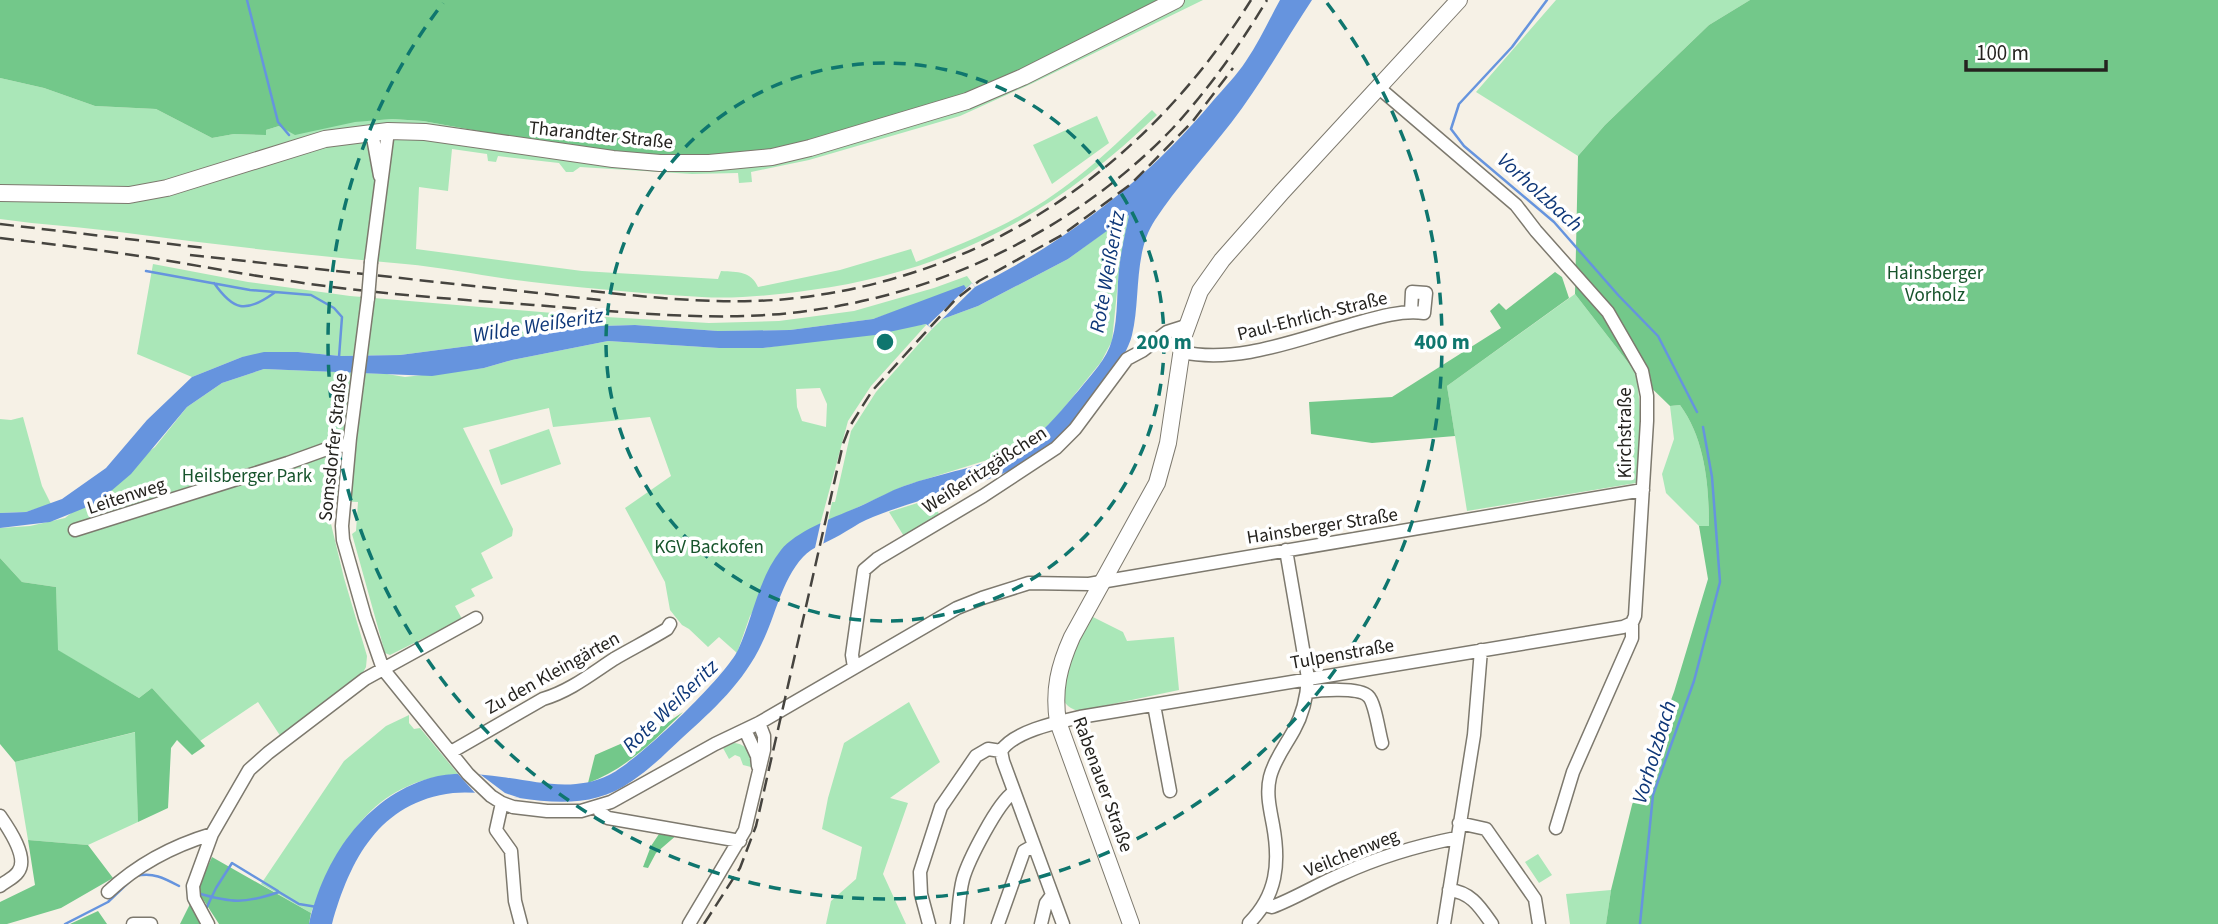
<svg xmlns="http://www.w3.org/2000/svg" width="2218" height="924" font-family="'Source Sans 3',sans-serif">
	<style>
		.green { fill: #aae7b8; fill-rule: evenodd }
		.forest { fill: #73c88a }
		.water { fill: #6694de }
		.pier { fill: #f6f1e6 }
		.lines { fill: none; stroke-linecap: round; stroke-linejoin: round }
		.stream { stroke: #6694de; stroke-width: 2.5 }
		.minor-casing { stroke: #7d796e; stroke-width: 15 }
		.major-casing { stroke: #7d796e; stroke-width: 18 }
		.minor { stroke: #fff; stroke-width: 12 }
		.major { stroke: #fff; stroke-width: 16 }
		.rail { stroke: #46443f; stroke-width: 2.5; stroke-dasharray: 14 7; stroke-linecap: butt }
		.minor-bridge-casing { stroke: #7d796e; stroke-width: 15; stroke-linecap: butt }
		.minor-bridge { stroke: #fff; stroke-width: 12 }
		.ring { fill: none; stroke: #0f766e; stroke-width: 3.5; stroke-dasharray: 12 9 }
		.labels { text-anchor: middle; stroke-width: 7; stroke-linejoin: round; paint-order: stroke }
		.street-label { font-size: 19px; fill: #25231f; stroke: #fff }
		.park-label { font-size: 19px; fill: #17542c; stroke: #fff }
		.water-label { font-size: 21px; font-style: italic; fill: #0e3778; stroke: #fff }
		.centre { fill: #0f766e; stroke: #fff; stroke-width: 3.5 }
		.ring-label { font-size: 21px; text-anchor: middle; font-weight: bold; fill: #0f766e; stroke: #fff; stroke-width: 7; stroke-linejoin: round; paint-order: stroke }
	</style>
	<rect width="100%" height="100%" fill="#f6f1e6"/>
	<path class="green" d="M1164,0H1203L1031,84L960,116L809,160L751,172L752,182L739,183L738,173L692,174L580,167L573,172H566L559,163L498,156L496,162L488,161L487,154L452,149L448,191L419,187L416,249L582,271L718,279L721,271C738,272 751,271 758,287L840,270L911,249L916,262C954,247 993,232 1028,211C1074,185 1114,146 1152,110L1157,115C1055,213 952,271 811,290C775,295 737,299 702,297C637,293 571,287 508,279C473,274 439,267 405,264C312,256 220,245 127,233C85,227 42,225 0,219V78L44,88L95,106L156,109L212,138L234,134L266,135V130L279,126L392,119L423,121L500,135Z
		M1556,0H1750L1709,25L1605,125L1578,156L1476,92Z
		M1097,116L1109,143L1052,184L1033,145Z
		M1129,214L1120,262L1112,341L1101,362L1054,420L1028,442L1000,456L904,486L828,521L832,502H835L851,431L876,392L940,320L978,306L1068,259Z
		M153,264L248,282L350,296L589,316L709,323L779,321L854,311L934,288L967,276L972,283L966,288L873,319L790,330L718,331L635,325L569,327L492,343L400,355L341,356L298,352L242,357L192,377L137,354Z
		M1575,294L1637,374L1641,425L1636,483L1467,511L1447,386Z
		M927,324L871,386L848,421L820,525L802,534L750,616L737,653L719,637L708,647L689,629L682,625L670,610L665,582L625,508L671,476L650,417L553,427L549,408L463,428L513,529L512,536L481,553L493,578L471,589L475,596L455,606L462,619L390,655L385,653L352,534L356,531L358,502L334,501L331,524L344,578L367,656L366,667L361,676L281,737L258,702L200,741L152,688L139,698L57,650L56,587L22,582L0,558V528L30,526L65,518L155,447L187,407L222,383L264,369L387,374L405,377L484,368L512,360L608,341L719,348H763ZM820,388L827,404L826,427L802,421L797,407L796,389Z
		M1680,405C1705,439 1709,485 1709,526H1699L1666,493L1662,474L1674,439L1670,406Z
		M23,417L42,486L51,504L26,512L0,513V419L11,420Z
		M549,429L561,464L501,485L489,450Z
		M930,499L941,517L905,538L889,512Z
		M1093,617L1123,632L1127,641L1174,637L1179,690L1079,711C1038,703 1082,637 1093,617Z
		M909,702L940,762L890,798L908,803L883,874L906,924H826L831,901L856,879L862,847L822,829L828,798L844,743Z
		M409,715V723L414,729L420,728L458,774C371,781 340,842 311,913L261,884L344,761L386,726Z
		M136,732L138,822L88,845L28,840L15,762Z
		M734,743C748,744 751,755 751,767L743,765L740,757L735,755L729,759L723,748Z
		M1538,854L1552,875L1539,883L1525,862Z
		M1611,890L1606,924H1570L1566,894Z"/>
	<path class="forest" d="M0,0H1164L966,96L827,136L760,151L715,157L633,154L500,135L423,121L392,119L355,122L295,135L279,126L266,130V135L234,134L212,138L156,109L95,106L44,88L0,78Z
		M1750,0H2218V924H1606L1611,890L1632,805L1674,692L1708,579L1699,526H1709C1709,485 1705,439 1680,405L1670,406L1637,374L1575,294L1578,156L1605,125L1709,25Z
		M1555,272L1562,277L1569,298L1447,386L1455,436L1372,443L1311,434L1309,402L1392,397L1501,328L1490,311L1499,303L1506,310Z
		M0,558L22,582L56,587L58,650L139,698L152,688L205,746L192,755L177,740L171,748L168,808L138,822L135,732L15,762L0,744Z
		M683,712C655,740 626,769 588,783L595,755L664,725Z
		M661,831L678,834L656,853L648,868L643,867L651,846Z
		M28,840L88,845L113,878L61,908L7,924H0V902L35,885Z
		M212,857L311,913L309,924H219L197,890Z
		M190,904L201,924H180Z
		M98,911L107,924H70Z"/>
	<path class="water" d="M1280,0H1312C1285,41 1261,84 1231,123C1206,155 1176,188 1155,220C1133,253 1141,299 1132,335C1126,361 1086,413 1067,433C1017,484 929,492 866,520C857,524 849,530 840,535C828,542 812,547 803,557C781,581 776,615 762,643C744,682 713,710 682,738C666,753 650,769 632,781C597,806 559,804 519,798C499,795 473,791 453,793C379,802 350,860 332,924H309C324,859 364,798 430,778C453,771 479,774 502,777C539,782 574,792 609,775C638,761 724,678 738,650C753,618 758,579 781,550C798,529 841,515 865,504C878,498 890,491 904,486C945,471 991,467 1028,442C1048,428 1063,408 1079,390C1091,375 1107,359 1112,340C1119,316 1116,287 1120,262C1122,246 1126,230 1129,215L1068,259L978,306L940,320L932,329L926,324L875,335L763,348H719L608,341L512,360L484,368L432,376L264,369L222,383L187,407L131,474L97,503L50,522L0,528V513L26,512L62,499L106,468L147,420L192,377L242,357L264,352H298L341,356L400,355L492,343L569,327L635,325L718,331L790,330L873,319L964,285L966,288L972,283L975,287C1067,241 1147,180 1212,102C1224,88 1237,75 1246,61C1259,42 1269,20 1280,0Z"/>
	<path class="pier" d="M972,283L975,287L932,329L928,325Z
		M829,516L822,550L815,548L821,521Z
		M458,774L481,775L505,793L520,798L476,794Z"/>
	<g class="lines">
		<path class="stream" d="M247,0L278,122L289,135
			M1547,0L1512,47L1459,104L1451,129L1464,146L1554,222L1619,296L1658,336L1697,412
			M146,271L250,290L311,295L334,308L342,317L339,357
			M214,283C233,310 245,314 274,293
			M136,876C153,872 164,878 179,886
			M197,893C232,903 244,904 279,892L299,904L317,907
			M205,911L216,888L232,863L278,891
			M65,924L108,902L131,880
			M1640,924L1653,795L1694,681L1720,582L1712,477L1703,427"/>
		<g class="minor-casing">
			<path id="minor" d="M1378,87L1516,205L1536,231L1608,312L1642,371L1647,396V421L1635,616L1632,623V638L1573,772L1556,828
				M372,132L380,176
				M371,262L388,131
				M368,298L350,438L342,526L343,540L365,617L383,669L468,774L491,796L502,803L513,807L547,811H581L611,802L715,744L759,723L957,608L982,598L1029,583L1089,584L1643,490
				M1181,352C1238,364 1295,340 1350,325C1375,318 1399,310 1424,313L1426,293L1412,292L1411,312
				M75,530L288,463L335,446L349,445
				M854,667L852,655L864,570L877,559L983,496L1056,448L1075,429L1127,359L1142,351L1167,332L1186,326
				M1307,692C1320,690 1359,687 1368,696C1375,702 1379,733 1382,743
				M1154,705L1170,791
				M745,730L757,756L758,766
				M451,752L543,699C570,691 591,674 614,659C631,649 649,640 667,629L670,624
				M502,803L496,830L511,851L515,901L521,924
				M599,807L600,812L608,818L740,841
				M0,816C9,829 29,858 18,872C14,878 6,881 0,886
				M1459,823L1486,829L1535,899L1539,924
				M1449,890C1471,892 1480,907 1492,924
				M108,892C138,864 172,846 212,834
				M1267,901L1268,906L1272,907C1296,898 1318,884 1342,874C1379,857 1416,846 1456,838
				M1249,923C1277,895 1280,863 1273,825C1270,809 1266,793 1270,777C1274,760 1286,745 1294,730C1303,714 1307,695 1308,678L1286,550
				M133,924H151
				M208,924L194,898L193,886L212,834L249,770L268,753L365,679L476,618
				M689,924L745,830L764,750V736L759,723
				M929,924L921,894L920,872L941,807L976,756L988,749L1001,751
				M957,924C959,909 959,894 963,879C968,861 998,802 1013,793
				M998,924L1024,851L1033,846
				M1041,924L1046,903L1052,895
				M1063,924L1003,761L1001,751C1014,731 1058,722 1080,717L1623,627L1632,623
				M1444,924L1474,735L1481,650"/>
		</g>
		<g class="major-casing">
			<path id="major" d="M0,193L129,195L167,188L325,139L388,131L425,132L613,159L660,163H709L772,157L810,148L967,101L1023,77L1176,0
				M1131,924L1058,722C1053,690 1059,666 1072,637L1157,483L1168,443L1184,335L1200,291L1222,260L1282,192L1459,0"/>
		</g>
		<use href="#minor" class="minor"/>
		<use href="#major" class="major"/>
		<path class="rail" d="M0,224L205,248
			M0,238C51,244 102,250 152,258C200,266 248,275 297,282C375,294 454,299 533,305C617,311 705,322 790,313C933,298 1072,233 1172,129C1208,90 1240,45 1267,0
			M190,255L601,300
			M591,291C656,298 722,305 787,299C986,279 1146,167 1251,0
			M704,924L740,868L756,826L843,444L850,426L872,391L955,300L979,281L1062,235L1131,184L1193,121L1233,68"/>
		<g class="minor-bridge-casing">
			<path id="minor-bridge" d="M368,298L371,262"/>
		</g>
		<use href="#minor-bridge" class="minor-bridge"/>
	</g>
	<g class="ring">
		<circle cx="885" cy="342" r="279"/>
		<path d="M1327 3A557 557 0 1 1 443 3"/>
	</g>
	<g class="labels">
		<g class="street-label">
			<text transform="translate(601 134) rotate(6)" y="7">Tharandter Straße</text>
			<text transform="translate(1312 315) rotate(-14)" y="7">Paul-Ehrlich-Straße</text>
			<text transform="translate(1624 433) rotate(-90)" y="7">Kirchstraße</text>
			<text transform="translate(332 447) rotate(-84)" y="7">Somsdorfer Straße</text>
			<text transform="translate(984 469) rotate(-33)" y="7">Weißeritzgäßchen</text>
			<text transform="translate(126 495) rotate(-18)" y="7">Leitenweg</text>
			<text transform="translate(1322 525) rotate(-9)" y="7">Hainsberger Straße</text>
			<text transform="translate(1342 653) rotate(-10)" y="7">Tulpenstraße</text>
			<text transform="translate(552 672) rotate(-29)" y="7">Zu den Kleingärten</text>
			<text transform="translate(1104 784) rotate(70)" y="7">Rabenauer Straße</text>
			<text transform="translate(1351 852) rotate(-22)" y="7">Veilchenweg</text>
		</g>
		<g class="park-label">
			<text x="1935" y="279">Hainsberger<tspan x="1935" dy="22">Vorholz</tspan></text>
			<text x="247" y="482">Heilsberger Park</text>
			<text x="709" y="553">KGV Backofen</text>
		</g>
		<g class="water-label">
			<text transform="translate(1540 192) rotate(42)" y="7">Vorholzbach</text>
			<text transform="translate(1107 272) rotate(-80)" y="7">Rote Weißeritz</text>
			<text transform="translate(538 325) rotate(-9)" y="7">Wilde Weißeritz</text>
			<text transform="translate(670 706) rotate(-44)" y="7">Rote Weißeritz</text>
			<text transform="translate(1654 752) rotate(-73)" y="7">Vorholzbach</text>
		</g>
	</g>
	<circle cx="885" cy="342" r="10" class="centre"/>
	<g class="ring-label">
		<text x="1164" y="349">200 m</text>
		<text x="1442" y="349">400 m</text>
	</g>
	<path d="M1966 60v10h140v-10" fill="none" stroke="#25231f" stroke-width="3.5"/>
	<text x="1976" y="60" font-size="21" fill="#25231f" stroke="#ffffff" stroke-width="5" paint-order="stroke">100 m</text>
</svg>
